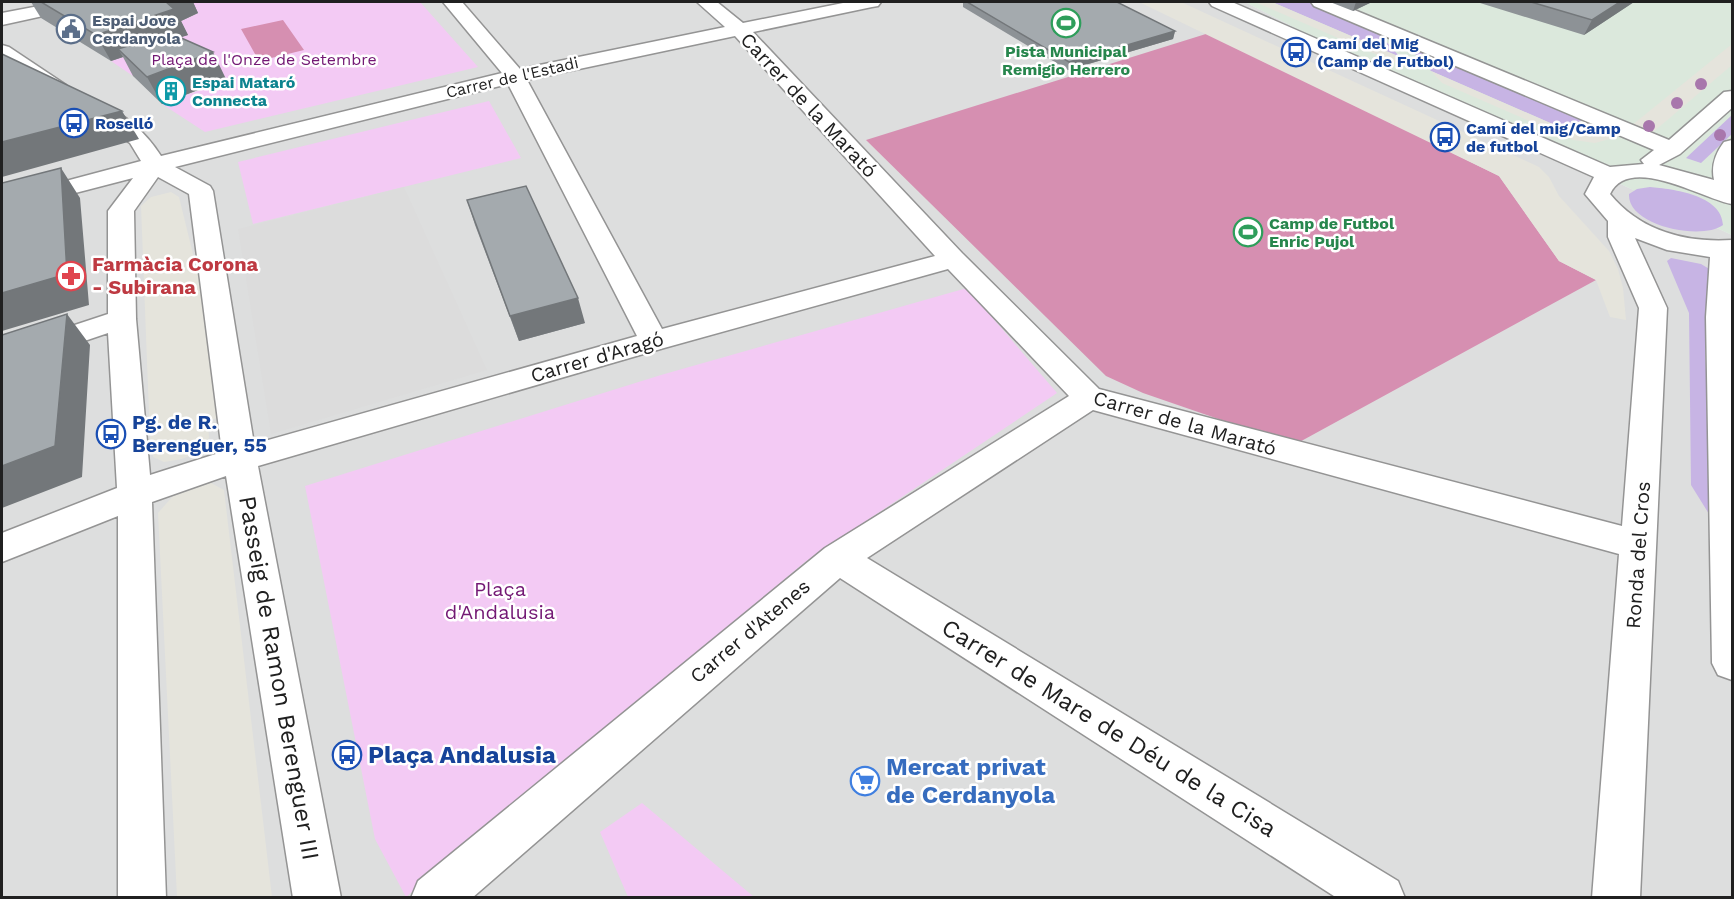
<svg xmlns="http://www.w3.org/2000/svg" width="1734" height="899" font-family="'Work Sans',sans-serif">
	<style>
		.residential { fill: #dddede }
		.industrial { fill: #dbe8dc }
		.grass { fill: #c7b4e4 }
		.park { fill: #f3caf4 }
		.pitch { fill: #d68fb1 }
		.parking { fill: #dcdcdc }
		.plaza { fill: #e5e4dc }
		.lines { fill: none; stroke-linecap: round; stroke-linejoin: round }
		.minor-casing { stroke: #949494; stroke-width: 3 }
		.minor { fill: #fff; fill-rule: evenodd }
		.tree { fill: #a877ac }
		.wall { fill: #8d9296 }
		.shaded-wall { fill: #73777a }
		.building { fill: #a4aaae; stroke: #73777a; stroke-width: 1.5 }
		.labels { text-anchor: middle; stroke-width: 5; stroke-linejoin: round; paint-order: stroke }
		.far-service-label { font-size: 16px; font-weight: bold; fill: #4e5e75; stroke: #fff; text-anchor: start }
		.far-transit-label { font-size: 16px; font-weight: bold; fill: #164399; stroke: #fff; text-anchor: start }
		.far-leisure-label { font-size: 16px; font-weight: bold; fill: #27864d; stroke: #fff }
		.far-park-label { font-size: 16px; fill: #731874; stroke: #fff }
		.far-street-label { font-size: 16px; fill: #202020; stroke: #fff }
		.far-culture-label { font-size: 16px; font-weight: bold; fill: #0d838f; stroke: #fff; text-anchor: start }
		.street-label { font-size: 20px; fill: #202020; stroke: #fff }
		.health-label { font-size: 20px; font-weight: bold; fill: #be3a42; stroke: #fff; text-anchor: start }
		.transit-label { font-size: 20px; font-weight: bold; fill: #164399; stroke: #fff; text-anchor: start }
		.park-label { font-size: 20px; fill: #731874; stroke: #fff }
		.near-street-label { font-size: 24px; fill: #202020; stroke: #fff }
		.near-transit-label { font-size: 24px; font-weight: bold; fill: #164399; stroke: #fff; text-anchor: start }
		.near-shop-label { font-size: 24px; font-weight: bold; fill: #366cbe; stroke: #fff; text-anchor: start }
	</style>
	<rect width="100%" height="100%" fill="#e8ebf0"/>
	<path class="residential" d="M2,2H1245L1419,92L1732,235V897L2,898Z"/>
	<path class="industrial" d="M1245,2H1732V235L1419,92Z"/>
	<path class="grass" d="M1272,2H1310L1374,28L1400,57Z
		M1402,40L1587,118L1564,129L1431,71Z
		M1732,115V134L1701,163L1686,158Z
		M1650,187C1673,189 1722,195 1723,225C1702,241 1627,226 1629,194L1637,189Z
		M1671,258L1701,264L1711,270L1705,351L1714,522L1691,485L1689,313L1667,261Z"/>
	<path class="park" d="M102,2H420L478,67L205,132L162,104L211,86L177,66L183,60L133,76L111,61L187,35L175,24L198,13Z
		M489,101L521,158L253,224L238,162Z
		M967,288L1057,393L805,562L406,897L375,839L305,486L661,375Z
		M642,803L754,897H628L600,832Z"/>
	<path class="pitch" d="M283,20L304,50L259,61L241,29Z
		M1209,33L1499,176L1559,261L1596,280L1294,445L1143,393L1106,376L866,140Z"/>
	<path class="parking" d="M404,187L487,370L271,434L238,229Z"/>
	<path class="plaza" d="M1139,2H1181L1539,167L1549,177L1559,196L1609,251L1618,269L1623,288L1626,320L1610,317L1596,280L1559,261L1499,176Z
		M1255,2H1272L1400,57L1412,70Z
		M1326,2L1631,126L1732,44V65L1652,133L1639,132Z
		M1431,71L1564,129L1587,118L1624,135L1595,143L1573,140L1442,83Z
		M171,192L179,197L232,413L208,421L209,438L196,453L182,459L164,462L153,457L150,439L141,206L151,197Z
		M211,483L224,490L272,897H177L158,513L173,496Z"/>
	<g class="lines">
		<g class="minor-casing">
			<path id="minor" d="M60,2H93L84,7L2,25V13Z
				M443,2H462L520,69L725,27L697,2H717L743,23L848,2H881L878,6L872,7L753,32L962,253L1099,389L1622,526L1639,308L1608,237V221L1585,194L1594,177L1212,6L1209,2H1232L1610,167L1644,164L1641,160L1654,150L1314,6L1311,2H1335L1669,140L1724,92L1732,91V108L1680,154L1659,165L1714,180C1711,166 1715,154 1724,142L1732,140V204C1703,199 1629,153 1610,194C1640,231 1686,243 1732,240V680L1718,675L1712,663L1706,317L1710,257L1667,250L1635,238L1667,308L1640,898H1592L1619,554L1093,410L867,558L1398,881L1405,898H1337L840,578L472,898H411L418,881L825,548L1069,396L948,269L664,348L258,466L341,898H293L226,476L152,502L166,898H118V516L2,562V533L117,488L108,333L2,369V349L108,314V211L133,178L2,212V198L141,161L130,143L94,119L91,114L94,109C119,103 149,137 161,156L502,73ZM735,36L935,256L662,329L527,80ZM508,84L637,336L254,444L213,191L210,186L175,167ZM158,177L189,194L222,452L150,475L136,319L134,211Z
				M2,45L9,47L66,85L62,89H48L2,59Z"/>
		</g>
		<use href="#minor" class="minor"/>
	</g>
	<g class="tree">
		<circle cx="1701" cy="84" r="6"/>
		<circle cx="1677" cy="103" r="6"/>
		<circle cx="1649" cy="126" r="6"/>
		<circle cx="1720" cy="135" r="6"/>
	</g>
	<path class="wall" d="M31,2H193L198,13L181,21L188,35L180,37L226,79L162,104L133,76L123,57L111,61L41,18Z
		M963,2H1117L1175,31L1173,39L1068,70L963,7Z
		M1330,2H1372L1353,11Z
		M1480,2H1634L1584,35L1480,3Z
		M467,200L585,323L519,341L475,225Z"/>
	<path class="shaded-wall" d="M163,2H193L198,13L181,21L188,35L126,56L118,49L123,57L111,61L96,35Z
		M1356,2H1372L1353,11Z
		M1620,2H1634L1584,35L1592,20Z
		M1175,31L1173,39L1068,70L1069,62Z
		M213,52L226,79L162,104L147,77Z
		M122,111L139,139L2,177V142Z
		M61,168L80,198L89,305L2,331V293Z
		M578,298L585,323L519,341L510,316Z
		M67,314L90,345L82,477L2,508V466Z"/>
	<path class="building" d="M41,2H166L174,9L96,35Z
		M967,2H1117L1175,31L1069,62Z
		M1531,2H1620L1592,20Z
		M170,33L213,52L147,77L118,49Z
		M2,54L122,111L2,142Z
		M61,168L67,274L2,293V183Z
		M526,186L578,298L510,316L467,200Z
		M67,314L55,446L2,466V335Z"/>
	<defs>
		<g id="stadium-ring" transform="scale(1.5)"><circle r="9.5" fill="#fff" stroke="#2e9e5b" stroke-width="1.5"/><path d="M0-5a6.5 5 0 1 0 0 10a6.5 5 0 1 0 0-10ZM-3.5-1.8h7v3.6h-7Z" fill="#2e9e5b"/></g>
		<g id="civic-ring" transform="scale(1.5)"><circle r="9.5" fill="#fff" stroke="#5c6f8a" stroke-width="1.5"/><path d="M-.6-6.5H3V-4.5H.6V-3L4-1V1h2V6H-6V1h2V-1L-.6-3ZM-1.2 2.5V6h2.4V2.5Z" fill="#5c6f8a"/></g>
		<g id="bus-ring" transform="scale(1.5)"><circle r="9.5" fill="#fff" stroke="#1a4fb4" stroke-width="1.5"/><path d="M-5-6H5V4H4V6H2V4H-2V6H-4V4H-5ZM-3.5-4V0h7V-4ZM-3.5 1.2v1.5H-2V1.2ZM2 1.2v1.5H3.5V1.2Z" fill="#1a4fb4"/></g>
		<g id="building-ring" transform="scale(1.5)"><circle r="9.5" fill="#fff" stroke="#0f9aa8" stroke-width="1.5"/><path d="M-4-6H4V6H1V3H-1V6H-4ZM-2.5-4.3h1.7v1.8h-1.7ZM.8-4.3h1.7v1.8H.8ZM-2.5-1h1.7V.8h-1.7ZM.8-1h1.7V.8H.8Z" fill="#0f9aa8"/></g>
		<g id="pharmacy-ring" transform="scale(1.5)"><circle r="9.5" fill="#fff" stroke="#e0444e" stroke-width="1.5"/><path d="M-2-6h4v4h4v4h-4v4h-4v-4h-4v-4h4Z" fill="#e0444e"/></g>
		<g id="supermarket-ring" transform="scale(1.5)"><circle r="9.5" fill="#fff" stroke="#3f7fe0" stroke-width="1.5"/><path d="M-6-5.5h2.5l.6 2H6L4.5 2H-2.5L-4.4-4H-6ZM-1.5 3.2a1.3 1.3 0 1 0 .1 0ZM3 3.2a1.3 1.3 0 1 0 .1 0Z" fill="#3f7fe0"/></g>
	</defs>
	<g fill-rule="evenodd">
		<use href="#stadium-ring" x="1066" y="23"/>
		<use href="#civic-ring" x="71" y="29"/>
		<use href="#bus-ring" x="1296" y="52"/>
		<use href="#building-ring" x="171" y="91"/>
		<use href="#bus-ring" x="74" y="123"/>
		<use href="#bus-ring" x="1445" y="137"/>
		<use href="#stadium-ring" x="1248" y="232"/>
		<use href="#pharmacy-ring" x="71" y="276"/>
		<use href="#bus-ring" x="111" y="434"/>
		<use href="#bus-ring" x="347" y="755"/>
		<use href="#supermarket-ring" x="865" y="781"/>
	</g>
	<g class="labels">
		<g class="far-service-label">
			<text x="92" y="26">Espai Jove<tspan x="92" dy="18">Cerdanyola</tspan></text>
		</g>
		<g class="far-transit-label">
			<text x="1317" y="49">Camí del Mig<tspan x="1317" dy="18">(Camp de Futbol)</tspan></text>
			<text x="95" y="129">Roselló</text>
			<text x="1466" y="134">Camí del mig/Camp<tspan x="1466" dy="18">de futbol</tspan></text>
		</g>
		<g class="far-leisure-label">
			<text x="1066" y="57">Pista Municipal<tspan x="1066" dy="18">Remigio Herrero</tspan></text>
			<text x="1269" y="229" text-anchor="start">Camp de Futbol<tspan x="1269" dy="18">Enric Pujol</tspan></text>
		</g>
		<g class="far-park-label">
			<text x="264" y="65">Plaça de l'Onze de Setembre</text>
		</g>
		<g class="far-street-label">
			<text transform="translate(512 77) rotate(-13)" y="6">Carrer de l'Estadi</text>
		</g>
		<g class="far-culture-label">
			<text x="192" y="88">Espai Mataró<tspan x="192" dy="18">Connecta</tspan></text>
		</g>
		<g class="street-label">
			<text transform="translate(809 105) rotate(47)" y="7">Carrer de la Marató</text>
			<text transform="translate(597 357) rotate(-16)" y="7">Carrer d'Aragó</text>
			<text transform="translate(1185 423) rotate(16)" y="7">Carrer de la Marató</text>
			<text transform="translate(1638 555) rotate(-86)" y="7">Ronda del Cros</text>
			<text transform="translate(750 631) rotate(-40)" y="7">Carrer d'Atenes</text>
		</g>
		<g class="health-label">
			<text x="92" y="271">Farmàcia Corona<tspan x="92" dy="23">- Subirana</tspan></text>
		</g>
		<g class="transit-label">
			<text x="132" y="429">Pg. de R.<tspan x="132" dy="23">Berenguer, 55</tspan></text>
		</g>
		<g class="park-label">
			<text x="500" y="596">Plaça<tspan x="500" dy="23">d'Andalusia</tspan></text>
		</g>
		<g class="near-street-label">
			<text transform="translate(279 678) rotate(80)" y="8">Passeig de Ramon Berenguer III</text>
			<text transform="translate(1109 728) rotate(32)" y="8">Carrer de Mare de Déu de la Cisa</text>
		</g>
		<g class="near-transit-label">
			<text x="368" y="763">Plaça Andalusia</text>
		</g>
		<g class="near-shop-label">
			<text x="886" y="775">Mercat privat<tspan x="886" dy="28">de Cerdanyola</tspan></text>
		</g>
	</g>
	<rect width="1734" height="899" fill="none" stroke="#202020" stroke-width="6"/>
</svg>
